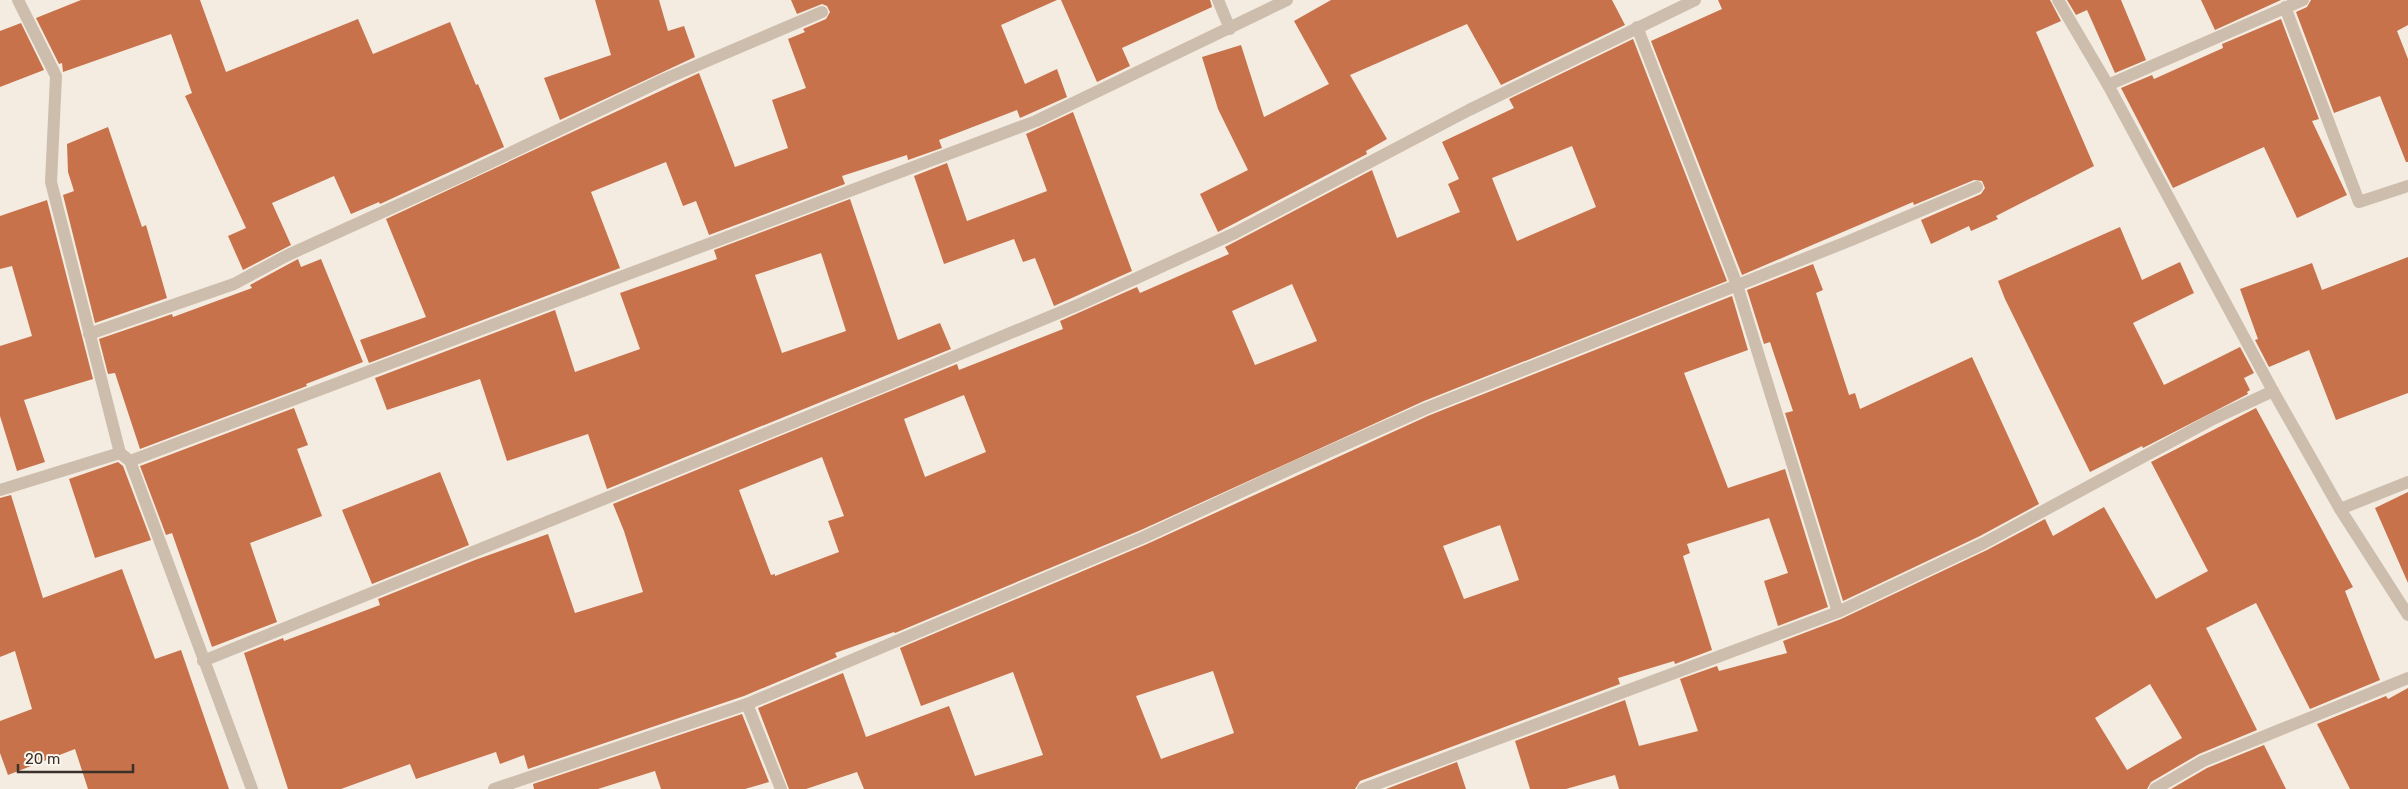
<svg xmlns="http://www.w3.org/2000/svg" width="2408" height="789" font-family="Rubik,sans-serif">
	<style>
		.building { fill: #c8724b; fill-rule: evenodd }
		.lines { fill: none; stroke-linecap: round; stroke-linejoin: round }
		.service { stroke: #cdbdac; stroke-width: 12 }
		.minor { stroke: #cdbdac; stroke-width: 12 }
		.tertiary { stroke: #cdbdac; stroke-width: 12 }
	</style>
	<rect width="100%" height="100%" fill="#f4ece1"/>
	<path class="building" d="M81,0H200L226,72L358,19L373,54L450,22L476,85L478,84L504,147L380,204L379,202L351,214L334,176L272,203L291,245L243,270L228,236L246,228L185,96L192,93L171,34L63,72L62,63L59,64L36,18Z
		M595,0H659L668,31L684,26L695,57L560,120L544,78L611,55Z
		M791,0H1057L1001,25L1025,84L1057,69L1067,97L1020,118L1017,110L939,140L942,148L908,160L907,155L842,176L845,184L709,235L696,201L683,206L666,162L591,192L620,268L369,363L360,340L426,317L386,219L699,73L735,167L788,148L772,100L806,88L788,39L805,32L803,29L826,19L830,12L827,6L822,4L797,14Z
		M1061,0H1210L1212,7L1122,48L1130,66L1097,82Z
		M1331,0H1612L1625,25L1501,85L1467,24L1350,75L1387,139L1366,151L1367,154L1218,232L1200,194L1248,170L1218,109L1202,57L1241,45L1264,117L1329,84L1294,21Z
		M1718,0H2050L2061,21L2036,32L2094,166L1996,216L1998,219L1971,231L1969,226L1931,244L1921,220L1981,194L1985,188L1982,181L1974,180L1914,205L1913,202L1742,275L1651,41L1722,9Z
		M2067,0H2121L2146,60L2115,73L2087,10L2076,15Z
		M2201,0H2281L2215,30Z
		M2311,0H2408V25L2397,31L2408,59V162H2406L2380,96L2334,113L2296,12L2307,7Z
		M2281,19L2319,119L2312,121L2347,195L2297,218L2264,147L2173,188L2121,88L2152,75L2154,79L2223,48L2222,44Z
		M21,23L44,70L0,87V31Z
		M1633,39L1727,281L1424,401L1141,530L895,633L894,632L835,653L837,657L744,696L528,769L524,755L500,764L496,752L416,779L410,764L341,789H288L244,653L283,638L284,641L380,605L378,599L475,560L548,534L575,613L643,592L624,531L613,504L957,364L959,370L1063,329L1060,321L1137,287L1140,293L1229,254L1225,247L1372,170L1397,238L1460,212L1448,184L1459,179L1442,142L1514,108L1509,99ZM1572,146L1596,207L1517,241L1492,178ZM1292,284L1317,341L1255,365L1232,311ZM964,395L986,452L925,477L904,419ZM822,457L844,516L828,521L839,552L775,576V574L771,575L739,490Z
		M1073,112L1132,271L1054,306L1035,258L1023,262L1014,239L944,264L914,176L947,163L967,221L1047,191L1026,134Z
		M108,127L142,227L146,225L167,298L95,323L63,195L74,191L68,172L67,144Z
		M850,199L898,340L940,323L951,349L607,489L588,434L507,461L480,379L387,410L375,378L555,310L575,372L640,349L620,293L717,259L714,250ZM821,253L846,331L782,353L755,275Z
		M47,200L93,379L24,400L45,462L17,471L0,416V346L32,336L12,266L0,269V216Z
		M2120,227L2142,280L2180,262L2194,293L2133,323L2164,385L2240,347L2254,373L2244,378L2250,390L2247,392L2248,394L2143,448L2142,446L2090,472L2005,299L1998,281Z
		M2408,257V393L2336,420L2309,350L2269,367L2255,340L2258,339L2240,289L2312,263L2322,290Z
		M298,259L301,267L321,259L363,362L306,384L307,386L140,449L115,373L108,374L99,339L172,314L173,317L252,288L250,285Z
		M1813,264L1823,290L1816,293L1849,395L1855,393L1860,409L1972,357L2039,504L1980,536L1843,601L1785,413L1793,411L1770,342L1764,344L1747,290Z
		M1732,296L1748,350L1684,373L1728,488L1785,469L1828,607L1778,626L1764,581L1788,573L1769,518L1687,544L1690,553L1683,556L1712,650L1675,664L1674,661L1618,678L1620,684L1360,781L1355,789H864L857,772L806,789H789L758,708L843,673L866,737L949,706L975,776L1043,755L1013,672L921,706L900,648L1147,544L1430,415ZM1500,525L1519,580L1464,599L1443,546ZM1213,671L1234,733L1161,759L1136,696Z
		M294,408L308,445L297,449L322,516L250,543L277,622L212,647L172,533L166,535L140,466Z
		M2256,408L2353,587L2345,591L2380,680L2310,709L2256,603L2206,628L2257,730L2199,754L2151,782L2147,789H1619L1615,775L1566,789H1530L1515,741L1625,700L1639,746L1698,731L1680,679L1717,666L1719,671L1787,653L1783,641L1841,619L1987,550L2045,519L2053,536L2104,507L2156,599L2208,571L2151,462ZM2150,684L2182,738L2127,770L2095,718Z
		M118,462L123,466L151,540L95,558L69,479Z
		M440,472L469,545L372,584L342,510Z
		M2408,492V583L2375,508Z
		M11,495L43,598L122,569L155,659L181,650L229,789H88L75,749L8,775L0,753V721L32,709L15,651L0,657V498Z
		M2408,688V789H2350L2317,724L2386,696L2388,699Z
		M742,714L769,782L745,789H661L655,771L598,789H534L533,784Z
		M2264,745L2286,789H2171L2207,768Z
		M1457,762L1466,789H1386Z"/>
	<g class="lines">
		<path class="service" d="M747,704L781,789"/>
		<path class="minor" d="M18,0L56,76L51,182L120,453L130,461L252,789
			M1218,0L1230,29
			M2285,7L2359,202L2408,186
			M1637,27L1737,285L1838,612
			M2108,85L2303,0
			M89,334L234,284L288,255L464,175L665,79L822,12
			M130,461L1036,121L1287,0
			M0,490L120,453
			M2340,509L2408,482
			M203,661L881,387L1080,304L1235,233L1469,110L1695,0
			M494,789L747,704L1144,537L1301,464L1427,408L1849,241L1977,187
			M1363,789L1838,612L1984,543L2213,419L2273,391
			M2155,789L2203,761L2408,678"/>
		<path class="tertiary" d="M2058,0L2108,85L2273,391L2340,509L2408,615"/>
	</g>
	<path d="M18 764v8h115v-8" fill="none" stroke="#3b312b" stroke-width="2.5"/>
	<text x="25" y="764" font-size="15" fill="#3b312b" stroke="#fbf6ed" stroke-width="4" paint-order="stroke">20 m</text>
</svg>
